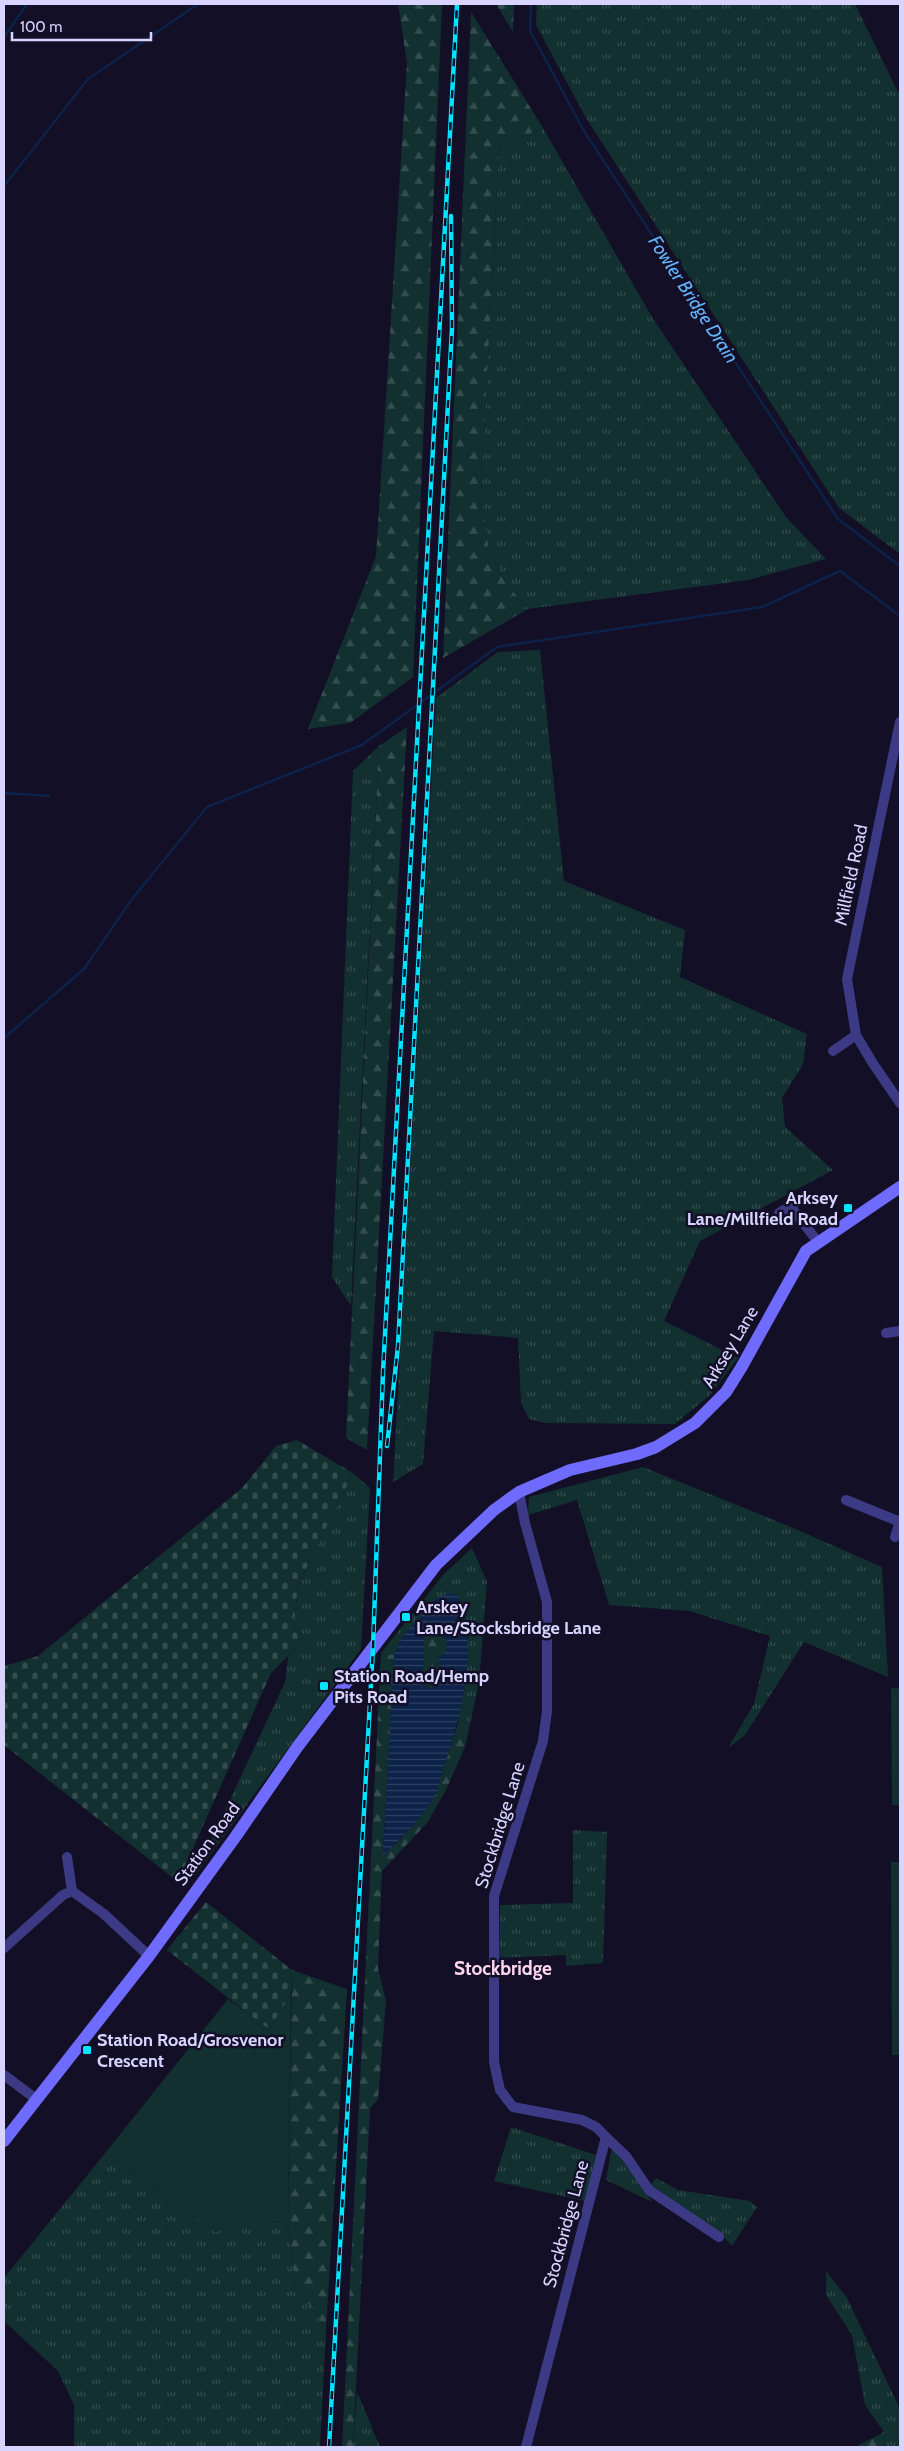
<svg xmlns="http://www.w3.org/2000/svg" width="904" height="2451" font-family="Cabin,sans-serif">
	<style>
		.grass { fill: url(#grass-tufts) }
		.forest { fill: url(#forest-firs) }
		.cemetery { fill: url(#cemetery-stones) }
		.park { fill: #12302f }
		.water { fill: url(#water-rules); fill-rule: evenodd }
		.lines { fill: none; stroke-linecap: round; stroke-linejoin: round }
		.stream { stroke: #0c2248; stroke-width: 2.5 }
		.street { stroke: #3d3a85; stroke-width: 10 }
		.secondary { stroke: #6f6bff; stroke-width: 12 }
		.rail-casing { stroke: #00e5ff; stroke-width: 4.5 }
		.rail { stroke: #130f26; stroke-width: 2.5; stroke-dasharray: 8; stroke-linecap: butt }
		.poi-dot { fill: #00e5ff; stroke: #130f26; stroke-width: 2 }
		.labels { text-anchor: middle; stroke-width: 5; stroke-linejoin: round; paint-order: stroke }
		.street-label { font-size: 18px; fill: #d9d4ff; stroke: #130f26 }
		.poi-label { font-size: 18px; font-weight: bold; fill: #d9d4ff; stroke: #130f26; text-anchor: start }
		.water-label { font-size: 19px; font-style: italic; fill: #62b6ff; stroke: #130f26 }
		.neighbourhood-label { font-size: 19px; font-weight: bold; fill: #ffd6f0; stroke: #130f26 }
	</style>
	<defs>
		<pattern id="grass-tufts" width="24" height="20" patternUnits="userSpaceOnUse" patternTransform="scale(1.25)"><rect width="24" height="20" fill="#12302f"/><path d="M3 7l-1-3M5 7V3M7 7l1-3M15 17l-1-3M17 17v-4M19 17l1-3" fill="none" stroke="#344d4e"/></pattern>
		<pattern id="forest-firs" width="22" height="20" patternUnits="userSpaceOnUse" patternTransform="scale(1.25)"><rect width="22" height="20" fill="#12302f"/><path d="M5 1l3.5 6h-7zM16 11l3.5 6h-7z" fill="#344d4e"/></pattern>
		<pattern id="cemetery-stones" width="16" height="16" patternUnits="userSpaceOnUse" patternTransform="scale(1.25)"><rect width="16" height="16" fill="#12302f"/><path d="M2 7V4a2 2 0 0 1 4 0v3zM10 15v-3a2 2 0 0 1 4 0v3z" fill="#344d4e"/></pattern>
		<pattern id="water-rules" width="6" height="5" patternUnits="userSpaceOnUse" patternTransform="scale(1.25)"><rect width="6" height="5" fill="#0c2248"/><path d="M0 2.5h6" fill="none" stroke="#2f4163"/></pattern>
	</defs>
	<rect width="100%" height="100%" fill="#130f26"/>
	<path class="grass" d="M537,4H855L898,92H900V554L839,508L586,118L536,25Z
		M543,128L652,317L786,517L826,559L748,580L528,609L505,582L488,545L481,492L499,147Z
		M540,650L564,881L685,930L680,977L807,1034L803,1064L782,1098L785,1127L833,1170L700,1241L664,1321L738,1358L710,1395L675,1424L545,1423L529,1419L521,1403L518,1338L434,1331L423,1464L393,1482L436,698L498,652Z
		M379,746L351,1306L332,1277L353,771Z
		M643,1467L791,1527L882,1567L888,1677L804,1642L745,1735L728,1748L754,1704L770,1636L689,1611L609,1605L577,1500L528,1515L529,1497Z
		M353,1473L370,1488L361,1649L194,1877L285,1682L288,1656L300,1644L294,1623L298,1585Z
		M472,1548L487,1582L479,1683L465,1747L458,1723L469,1634L458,1596L403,1636L394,1655L381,1653L444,1574Z
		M573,1830L607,1832L603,1963L566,1966V1955L499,1958L500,1905L573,1903Z
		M511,2127L596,2155L585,2201L494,2181Z
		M612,2147L628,2165L652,2202L606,2180Z
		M106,2152L215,2232L249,2220L288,2222L295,2285L326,2329L320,2447H74V2405L58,2371L4,2321V2278Z
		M656,2178L678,2190L750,2201L757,2207L732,2246L720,2233L651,2185Z
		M826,2271L847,2298L900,2409V2447H885L884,2432L865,2405L852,2335L826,2295Z
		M357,2392L380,2447H353Z"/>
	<path class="forest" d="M398,4H442L413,677L350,723L308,729L376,556L407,63Z
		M496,4H514L513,32Z
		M471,12L543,128L499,147L481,492L488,545L505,582L528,609L443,658Z
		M407,727L367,1450L346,1438L379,746Z
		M432,1633L440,1634L447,1640L446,1653L438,1657L444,1677L431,1689L422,1685L418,1678L424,1667V1637Z
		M381,1653L394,1655L383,1854L400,1840L434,1797L458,1723L465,1747L446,1790L427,1823L382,1871L378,1968L386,2001L378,2099L370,2109L353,2447H342Z
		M292,1970L347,1989L326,2329L295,2285L288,2222Z
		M884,2432L885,2447H855Z"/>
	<path class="cemetery" d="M297,1440L353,1473L298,1585L294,1623L300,1644L271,1673L178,1882L4,1745V1666L38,1656L242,1488L276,1446Z
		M206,1902L292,1970L291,1994L269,2030L167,1950Z"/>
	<path class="park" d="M891,1688H900V1805H892Z
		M891,1862H900V2055H892Z
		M291,1994L288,2222L249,2220L215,2232L106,2152L228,1999L269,2029Z"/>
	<path class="water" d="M450,1593L458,1596C480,1645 461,1715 445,1764C441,1775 439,1788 434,1797C423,1817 400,1840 383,1855L394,1655L403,1636L436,1598ZM432,1633L440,1634L447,1641L446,1653L438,1657L444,1677L431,1689L423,1685L418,1678L424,1667V1637Z"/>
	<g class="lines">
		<path class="stream" d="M531,4L530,31L584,131L838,519L900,566
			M4,37L27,4
			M4,186L88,79L198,4
			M4,793L49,796
			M4,1038L84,969L132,899L207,807L362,745L497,647L762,607L840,571L900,616"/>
		<path class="street" d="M900,722L847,979L856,1035L872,1062L900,1103
			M833,1051L856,1035
			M790,1206L818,1242
			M779,1213L802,1199
			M886,1333L900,1331
			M519,1492L525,1523L547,1602V1711L543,1741L494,1896V2062L500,2090L513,2107L582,2120L596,2127L606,2137L526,2447
			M846,1500L900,1522
			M895,1537L900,1521
			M67,1857L72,1891
			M4,1948L63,1895L72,1891L104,1914L149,1956
			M4,2075L36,2099
			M606,2137L626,2156L649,2190L719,2237"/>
		<path class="secondary" d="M4,2141L149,1956L236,1836L298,1746L436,1565L494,1510L519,1492L570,1470L637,1454L656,1447L695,1423L726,1392L741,1368L806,1251L900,1187"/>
		<g class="rail-casing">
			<path id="rail" d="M387,1446L398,1346L452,328L451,216
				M329,2447L373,1647L383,1372L457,4"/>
		</g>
		<use href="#rail" class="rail"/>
	</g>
	<g class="poi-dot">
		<rect x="843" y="1203" width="10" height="10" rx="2.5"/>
		<rect x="401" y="1612" width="10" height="10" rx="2.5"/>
		<rect x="319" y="1681" width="10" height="10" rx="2.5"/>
		<rect x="82" y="2045" width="10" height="10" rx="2.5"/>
	</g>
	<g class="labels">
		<g class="street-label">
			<text transform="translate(851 875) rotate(-78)" y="6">Millfield Road</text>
			<text transform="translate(730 1347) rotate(-59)" y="6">Arksey Lane</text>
			<text transform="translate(500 1825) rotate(-73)" y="6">Stockbridge Lane</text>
			<text transform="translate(207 1844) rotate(-54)" y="6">Station Road</text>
			<text transform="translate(566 2224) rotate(-75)" y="6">Stockbridge Lane</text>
		</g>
		<g class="poi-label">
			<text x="838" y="1204" text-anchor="end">Arksey<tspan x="838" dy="21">Lane/Millfield Road</tspan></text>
			<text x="416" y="1613">Arskey<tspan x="416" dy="21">Lane/Stocksbridge Lane</tspan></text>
			<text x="334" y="1682">Station Road/Hemp<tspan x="334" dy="21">Pits Road</tspan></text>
			<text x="97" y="2046">Station Road/Grosvenor<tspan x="97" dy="21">Crescent</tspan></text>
		</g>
		<g class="water-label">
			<text transform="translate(694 299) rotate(57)" y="7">Fowler Bridge Drain</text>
		</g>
		<g class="neighbourhood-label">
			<text x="503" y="1975">Stockbridge</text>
		</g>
	</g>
	<rect width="904" height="2451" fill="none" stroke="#d9d4ff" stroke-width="10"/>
	<path d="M12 32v8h139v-8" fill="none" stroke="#d9d4ff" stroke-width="2.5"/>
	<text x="20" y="32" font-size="15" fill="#d9d4ff" stroke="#130f26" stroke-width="4" paint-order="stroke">100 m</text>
</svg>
